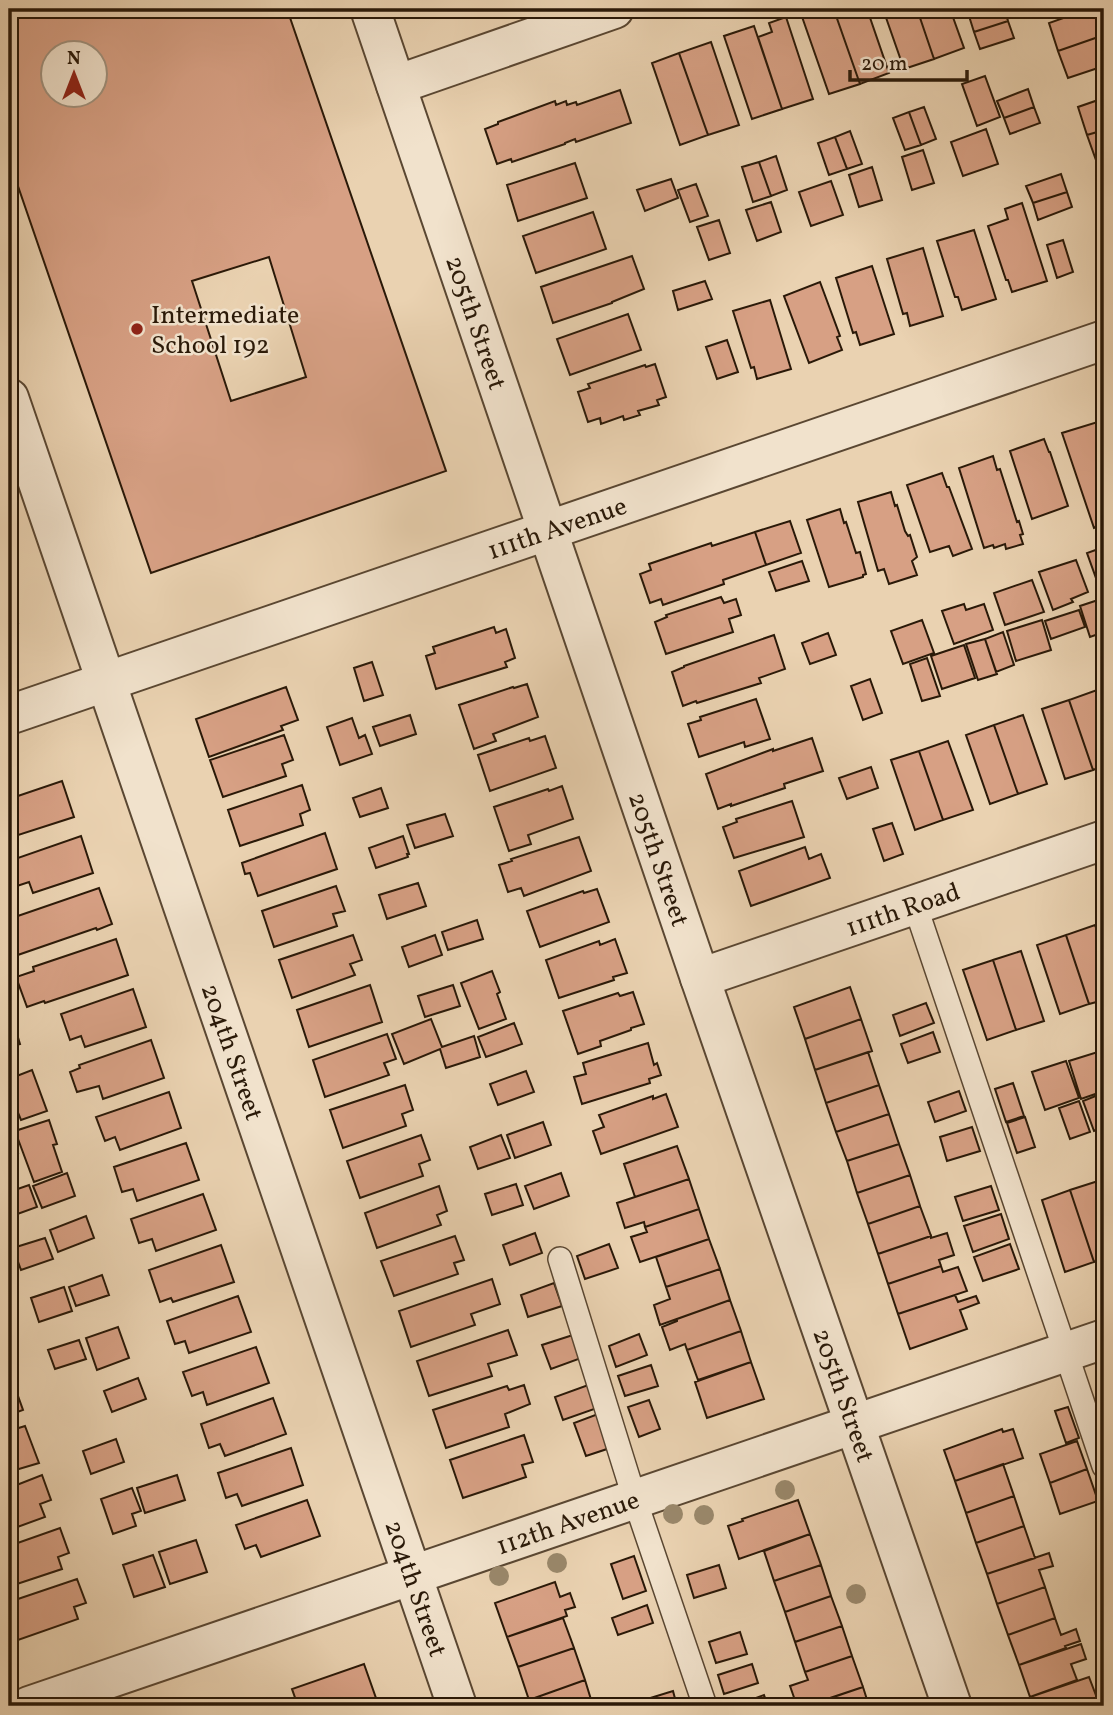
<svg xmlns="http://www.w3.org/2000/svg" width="1113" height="1715" font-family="Vollkorn,serif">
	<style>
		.building { fill: #d7a084; stroke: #2a1908; stroke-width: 2; fill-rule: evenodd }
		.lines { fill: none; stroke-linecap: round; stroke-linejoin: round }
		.service-casing { stroke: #5a4732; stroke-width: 26 }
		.minor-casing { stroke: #5a4732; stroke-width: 42 }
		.service { stroke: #f1e2cc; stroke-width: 23 }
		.minor { stroke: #f1e2cc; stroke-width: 38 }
		.tree { fill: #99876a }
		.poi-dot { fill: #8f2418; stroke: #f1e2cc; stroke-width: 2.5 }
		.labels { text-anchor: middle; stroke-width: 5; stroke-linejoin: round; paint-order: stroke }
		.poi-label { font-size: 26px; fill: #2a1908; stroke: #f1e2cc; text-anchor: start }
		.street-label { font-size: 26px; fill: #2a1908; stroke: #f1e2cc }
	</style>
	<rect width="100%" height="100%" fill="#ead2b1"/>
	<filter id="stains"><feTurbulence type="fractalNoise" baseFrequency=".00286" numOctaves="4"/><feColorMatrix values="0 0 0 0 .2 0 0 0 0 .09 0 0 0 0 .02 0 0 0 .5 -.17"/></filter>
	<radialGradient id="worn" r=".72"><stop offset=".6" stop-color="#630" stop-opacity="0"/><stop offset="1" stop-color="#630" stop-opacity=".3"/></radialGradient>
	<path class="building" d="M9,9H287L446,471L151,573L9,160ZM52,52H94V94H52ZM269,257L306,377L231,401L192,281Z
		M808,9H817L819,15L834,10L860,84L829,94L800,11Z
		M836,9H867L889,73L860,84L834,10Z
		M883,9H917L934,59L904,69Z
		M917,9H950L964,48L934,59Z
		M991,9H1004L1008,21L974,32L969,16Z
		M1089,9H1104V35L1058,51L1049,23Z
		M786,17L813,99L782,109L758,37L772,32L769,23Z
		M1008,21L1014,38L980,49L974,32Z
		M754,26L782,109L752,119L724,36Z
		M1104,35V66L1068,78L1058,51Z
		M711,42L739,125L708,135L679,53Z
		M679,53L708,135L680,145L652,63Z
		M985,76L1000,117L977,126L962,84Z
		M1028,89L1034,107L1004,118L997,101Z
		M620,90L631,123L576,142L575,139L565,143V144L512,162L511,159L497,164L485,129L498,124V122L555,101L556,105L566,101L567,105L576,102L577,105Z
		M1104,98V130L1087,135L1078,107Z
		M924,107L936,139L921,145L909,112Z
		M1034,107L1040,123L1010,134L1004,118Z
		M909,112L921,145L905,150L893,118Z
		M986,129L998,164L963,176L951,142Z
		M1104,130V160L1097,163L1087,135Z
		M850,131L862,164L847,169L835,137Z
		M835,137L847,169L829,175L818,143Z
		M923,150L934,183L912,190L902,157Z
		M776,156L787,190L771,196L759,162Z
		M759,162L771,196L753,202L742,167Z
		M575,163L587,198L518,221L507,185Z
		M872,167L882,200L859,207L849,175Z
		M1061,174L1067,192L1033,203L1026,186Z
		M671,179L678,198L645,211L637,190Z
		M831,181L843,215L811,226L799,192Z
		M696,184L708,216L690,222L678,190Z
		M1067,192L1072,207L1038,220L1033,203Z
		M771,202L781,232L757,241L746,210Z
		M1022,203L1047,281L1012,292L1008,280H1006L988,226L1008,219L1005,209Z
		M593,212L606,249L536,273L523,236Z
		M719,220L730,253L709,260L697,227Z
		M974,230L996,299L962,310L958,297H955L937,241Z
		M1063,240L1073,272L1057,278L1047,245Z
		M923,248L943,316L910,326L907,313L903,314L887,259Z
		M632,256L644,289L612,302V303L553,323L541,287Z
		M872,266L894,334L860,345L856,332L853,333L836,278Z
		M705,281L712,299L678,310L673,291Z
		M820,282L840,336L837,337L842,350L809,363L784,296Z
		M770,300L791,369L757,379L754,367L751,368L733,311Z
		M628,314L641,350L570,375L557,339Z
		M727,340L738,372L717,379L706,347Z
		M655,364L666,397L657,400L659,405L638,411L640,415L624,420L623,416L601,424L600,418L588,422L578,392L590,388L588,384L645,365L646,367Z
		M1104,420V524L1094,528L1062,433Z
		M1044,439L1049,452H1050L1068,506L1032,519L1010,451Z
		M993,456L997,470L1000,469L1017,522L1019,521L1023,534L1020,535L1023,544L1006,549L1005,544L994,548L993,545L984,548L959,468Z
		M942,473L947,487H949L972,549L953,556L949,546L930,552L907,485Z
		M891,492L895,506L897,505L905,531L908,536L910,535L917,557L912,561L917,575L889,584L884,569L878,571L858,502Z
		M840,509L844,523L846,522L856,553L860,552L866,574L863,575V577L829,587L807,520Z
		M790,521L801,553L766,565L755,532Z
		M755,532L766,565L723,580L724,584L663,605L661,599L650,603L640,574L651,570L649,564L711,543L712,546Z
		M1104,547V591L1101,592L1087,553Z
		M1076,560L1088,592L1071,599L1073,602L1053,610L1039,572Z
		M802,561L809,581L776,591L769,572Z
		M1032,580L1044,612L1005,625L994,593Z
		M9,594L18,623L9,626Z
		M721,597L724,603L736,599L741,615L729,619L733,632L666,654L655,622L667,617L666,615Z
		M1098,600L1104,617V632L1090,637L1080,606Z
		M964,604L966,610L984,604L993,630L954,644L942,611Z
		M1079,610L1085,627L1051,639L1045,621Z
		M922,620L934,653L903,664L891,631Z
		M1042,620L1051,650L1016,661L1007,631Z
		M494,627L496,633L506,629L515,658L505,662L507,667L436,689L426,656L435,653L433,647Z
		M1003,632L1014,665L996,672L985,639Z
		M828,633L836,655L810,664L802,643Z
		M774,635L785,669L759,678L761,683L697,703L696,701L683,706L672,672L684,667V666Z
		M985,639L997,674L978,680L966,644Z
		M964,645L975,678L942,689L931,656Z
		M927,658L940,696L922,701L910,664Z
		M372,662L383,695L364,701L354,668Z
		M870,679L882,713L863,720L851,686Z
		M527,684L538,717L493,734L496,741L474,749L459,705L513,687L514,688Z
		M286,687L298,720L281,726L283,730L209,757L196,719Z
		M1097,690L1104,711V766L1093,770L1069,700Z
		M756,699L770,739L745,747L744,742L699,757L688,724L701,720L700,717Z
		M1069,700L1093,770L1065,779L1042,709Z
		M410,715L416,734L380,746L373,727Z
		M1023,715L1047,784L1018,794L994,725Z
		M352,718L359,738L365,735L372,754L340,765L327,727Z
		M994,725L1018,794L990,804L966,735Z
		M284,735L293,760L282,764L286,776L223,797L210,760Z
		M545,736L556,768L490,791L478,755L529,738L530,741Z
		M812,738L823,771L784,784L785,788L731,806V804L718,809L706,774L773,749V751Z
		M948,741L973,810L943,820L919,751Z
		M919,751L943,820L915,830L891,760Z
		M871,767L878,788L847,799L839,778Z
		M62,781L74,817L9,838V799Z
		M302,785L310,810L300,814L303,825L240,846L228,810Z
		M562,786L573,819L528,835L531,844L509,851L494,807L548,789L549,791Z
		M381,788L388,808L360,817L353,798Z
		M792,801L804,837L734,858L723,827L737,822L736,819Z
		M445,814L453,836L415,848L407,825Z
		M892,823L903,854L884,861L873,829Z
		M325,833L337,869L258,896L250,873L245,874L242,863Z
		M81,836L93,873L33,893L29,882L17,886L9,861Z
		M403,836L409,854H407L408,857L376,868L369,848Z
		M579,837L591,871L524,896L521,888L508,892L499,865L512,861L511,859Z
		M805,847L809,859L821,854L830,878L751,906L739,871Z
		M418,883L426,906L387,919L379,895Z
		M336,886L345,911L333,914L337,926L274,947L262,911Z
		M99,888L112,924L97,930L96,928L9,958V919Z
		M597,889L609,922L540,947L527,911L583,891L584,893Z
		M477,920L483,939L448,950L442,932Z
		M1095,925L1104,951V1000L1089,1004L1066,935Z
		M353,935L362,960L350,964L355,975L292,998L279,960Z
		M435,935L442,955L409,967L402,947Z
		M1066,935L1089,1004L1060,1014L1037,945Z
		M116,939L128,975L45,1003L44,1001L27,1007L16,977L34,971L33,967Z
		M615,939L627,973L613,977L614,980L559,998L546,960L599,941L600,945Z
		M1021,951L1044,1021L1016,1030L993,960Z
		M993,960L1016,1030L987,1040L963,970Z
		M492,971L500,992L497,994L506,1019L479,1029L461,983Z
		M370,985L382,1022L309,1047L297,1010Z
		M453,985L460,1006L425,1017L418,996Z
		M850,987L861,1019L805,1039L794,1007Z
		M133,989L146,1027L85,1047L81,1036L70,1040L61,1014Z
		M633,992L644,1024L631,1028V1030L600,1041L601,1046L578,1054L563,1011L618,993L620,996Z
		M926,1003L934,1023L900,1036L893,1015Z
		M431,1019L442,1047L474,1036L480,1057L446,1068L440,1049L404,1064L392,1034Z
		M861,1019L872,1051L815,1070L805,1039Z
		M13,1021L20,1044L9,1047V1023Z
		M514,1023L522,1044L486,1057L478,1037Z
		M933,1032L940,1052L908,1063L901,1044Z
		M387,1034L396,1059L384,1063L389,1075L325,1097L313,1060Z
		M151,1040L164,1078L103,1099L99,1086L77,1092L70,1072L80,1068L79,1065Z
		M648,1043L654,1065L657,1063L661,1075L649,1079L650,1083L582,1104L574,1077L586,1074L583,1063Z
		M1104,1050V1091L1081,1099L1069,1061Z
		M868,1052L879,1085L826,1103L815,1070Z
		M1066,1061L1079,1098L1045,1110L1032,1072Z
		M32,1070L47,1111L21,1120L14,1103L9,1105V1079Z
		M526,1071L534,1092L498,1105L490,1084Z
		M1013,1083L1024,1116L1006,1122L995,1089Z
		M405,1085L413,1110L402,1114L406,1126L343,1148L330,1110Z
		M879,1085L889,1114L836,1132L826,1103Z
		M959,1091L966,1111L935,1122L928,1102Z
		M169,1092L181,1128L120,1150L115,1137L105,1141L96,1117Z
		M1103,1093L1104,1097V1127L1094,1131L1083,1101Z
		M666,1094L678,1127L601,1154L593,1131L604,1127L599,1115L653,1096V1099Z
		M1079,1101L1090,1132L1070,1139L1059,1108Z
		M889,1114L899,1144L847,1161L836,1132Z
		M1025,1117L1035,1147L1017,1153L1007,1123Z
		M49,1120L57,1144L53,1145L62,1172L34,1182L15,1131Z
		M543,1122L551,1145L515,1158L507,1135Z
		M972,1127L980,1151L947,1161L940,1137Z
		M9,1133H11L18,1153L9,1156Z
		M421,1135L430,1160L419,1164L423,1176L360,1198L347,1161Z
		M501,1135L510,1158L478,1169L470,1147Z
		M186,1143L199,1180L137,1201L133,1189L122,1192L114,1167Z
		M899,1144L910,1175L857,1193L847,1161Z
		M677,1146L689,1179L635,1197L624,1164Z
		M67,1173L75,1196L42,1208L33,1186Z
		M561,1173L569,1196L534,1209L525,1186Z
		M910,1175L920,1206L868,1224L857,1193Z
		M689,1179L699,1209L645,1227L644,1222L625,1228L617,1203Z
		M1098,1181L1104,1201V1259L1094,1262L1070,1190Z
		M516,1184L523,1205L492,1215L485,1194Z
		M29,1185L37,1207L9,1217V1192Z
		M439,1186L447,1211L437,1215L441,1225L377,1248L365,1213Z
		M991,1186L999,1210L963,1221L955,1197Z
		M1070,1190L1094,1262L1065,1272L1042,1200Z
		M203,1194L216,1230L156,1251L152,1239L139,1243L131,1219Z
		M920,1206L931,1236L878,1254L868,1224Z
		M699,1209L709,1239L640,1262L631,1237L647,1232L645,1227Z
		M1001,1214L1009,1239L973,1252L964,1226Z
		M86,1216L94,1238L58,1252L50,1230Z
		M535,1233L542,1253L510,1265L503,1245Z
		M947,1233L954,1255L939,1260L941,1266L888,1284L878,1254L931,1236V1238Z
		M455,1236L464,1260L454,1263L458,1274L394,1296L381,1261Z
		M45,1238L53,1259L21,1270L13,1248Z
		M709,1239L720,1269L666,1287L656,1257Z
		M609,1244L618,1268L585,1279L577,1256Z
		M1010,1244L1019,1269L983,1281L974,1257Z
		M221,1245L234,1282L173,1302L171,1298L160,1302L149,1270Z
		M941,1266L943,1272L958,1267L967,1291L898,1314L888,1284Z
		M720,1269L730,1300L660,1325L654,1305L670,1299L666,1287Z
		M102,1275L109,1295L76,1306L69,1287Z
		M492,1279L500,1304L471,1314L475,1325L411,1347L399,1311Z
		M554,1283L562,1306L528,1317L521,1295Z
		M64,1287L72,1311L39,1322L31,1298Z
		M955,1295L958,1302L976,1296L979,1303L960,1310L967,1329L910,1349L898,1314Z
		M238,1296L251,1332L189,1353L185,1341L175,1344L167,1321Z
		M730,1300L741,1331L687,1350L685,1344L670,1350L662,1327L677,1321V1319Z
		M118,1327L129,1358L97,1370L86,1338Z
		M508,1330L517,1355L488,1364L492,1376L429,1396L417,1361Z
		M741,1331L751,1362L698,1380L687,1350Z
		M576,1334L584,1357L551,1369L542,1345Z
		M639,1334L647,1355L616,1367L609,1346Z
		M79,1340L86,1359L55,1369L48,1350Z
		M256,1347L269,1383L207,1405L203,1392L192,1396L183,1372Z
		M751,1362L764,1399L707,1418L695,1382Z
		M651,1365L658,1386L625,1396L618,1376Z
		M138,1378L146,1399L112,1412L104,1391Z
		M9,1379L15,1397L18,1396L23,1410L9,1415Z
		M591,1384L600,1407L563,1420L555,1397Z
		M524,1385L530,1404L505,1414L509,1427L446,1448L433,1410L507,1386L509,1390Z
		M273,1398L286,1434L225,1456L220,1444L209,1448L201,1424Z
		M649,1400L660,1429L639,1437L628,1407Z
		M1068,1407L1079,1438L1066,1443L1055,1411Z
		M598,1414L610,1448L586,1456L574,1423Z
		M25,1426L39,1463L9,1472V1431Z
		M1002,1429L1003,1432L1013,1429L1023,1458L955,1481L944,1450Z
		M524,1435L533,1462L522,1465L526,1477L463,1498L450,1460Z
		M116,1439L124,1462L91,1474L83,1451Z
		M1077,1441L1087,1469L1050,1483L1040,1454Z
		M291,1448L303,1485L242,1506L237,1494L226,1498L218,1473Z
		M1003,1464L1014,1496L966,1513L955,1481Z
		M1087,1469L1098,1501L1060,1514L1050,1483Z
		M42,1475L51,1500L40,1504L45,1517L9,1530V1488Z
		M177,1475L185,1500L145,1513L137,1488Z
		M132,1488L141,1511L132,1514L136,1526L113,1534L101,1499Z
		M1014,1496L1024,1526L976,1543L966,1513Z
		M307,1500L320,1536L261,1557L256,1545L245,1549L236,1525Z
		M798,1500L810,1534L739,1559L728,1526L743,1521L742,1519Z
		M1024,1526L1035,1558L987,1574L976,1543Z
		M60,1528L69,1553L58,1557L62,1569L14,1585L13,1582L9,1583V1546Z
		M810,1534L821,1565L774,1581L764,1551Z
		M196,1540L207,1572L170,1584L159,1552Z
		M1049,1553L1053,1566L1039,1570L1045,1587L997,1604L987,1574Z
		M153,1555L165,1587L134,1597L123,1565Z
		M634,1556L646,1591L623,1599L611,1564Z
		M719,1565L726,1588L694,1598L687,1575Z
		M821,1565L831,1596L785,1612L774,1581Z
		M77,1579L86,1603L74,1607L78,1619L18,1640L9,1612V1602Z
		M555,1582L560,1597L570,1593L575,1607L565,1610L567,1616L507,1637L495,1603Z
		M1045,1587L1055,1618L1008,1635L997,1604Z
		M831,1596L842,1626L795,1642L785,1612Z
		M647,1605L653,1623L618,1635L612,1618Z
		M563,1618L574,1648L518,1667L507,1637Z
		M1055,1618L1061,1635L1076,1629L1080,1641L1065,1646L1066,1648L1019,1665L1008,1635Z
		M842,1626L852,1656L805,1672L795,1642Z
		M740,1632L747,1654L716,1663L709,1642Z
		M1081,1644L1086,1659L1071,1664L1077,1680L1030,1697L1019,1665Z
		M574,1648L585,1680L529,1700L518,1667Z
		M852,1656L863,1687L806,1706H797L790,1686L808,1680L805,1672Z
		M364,1664L377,1701L363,1706H298L292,1689Z
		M752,1664L758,1683L724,1694L718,1675Z
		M1089,1677L1100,1706H1033L1030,1697Z
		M585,1680L593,1706H531L529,1700Z
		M863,1687L869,1706H817L816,1703Z
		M673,1691L677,1706H634V1703Z
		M764,1695L768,1706H734Z"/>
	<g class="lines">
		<g class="service-casing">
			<path id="service" d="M915,905L1104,1466
				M560,1259L635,1500L705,1706"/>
		</g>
		<g class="minor-casing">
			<g id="minor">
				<path id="s1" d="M370,9L700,978L952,1706"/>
				<path d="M396,85L614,9"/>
				<path id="s2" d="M9,398L457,1706"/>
				<path id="s3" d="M9,715L1104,340"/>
				<path id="s4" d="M700,978L1104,840"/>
				<path id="s5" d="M29,1706L1104,1339"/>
			</g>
		</g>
		<use href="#service" class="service"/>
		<use href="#minor" class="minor"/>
	</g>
	<g class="tree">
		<circle cx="785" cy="1490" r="10"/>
		<circle cx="673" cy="1514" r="10"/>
		<circle cx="704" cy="1515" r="10"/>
		<circle cx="557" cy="1563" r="10"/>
		<circle cx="499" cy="1576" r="10"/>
		<circle cx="856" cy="1594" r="10"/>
	</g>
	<circle class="poi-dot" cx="137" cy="329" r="7"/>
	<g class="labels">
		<g class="poi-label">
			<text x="151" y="323">Intermediate<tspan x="151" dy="30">School 192</tspan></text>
		</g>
		<g class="street-label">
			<text dy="9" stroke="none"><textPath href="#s1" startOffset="331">205th Street</textPath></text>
			<text dy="9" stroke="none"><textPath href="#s3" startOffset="579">111th Avenue</textPath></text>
			<text dy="9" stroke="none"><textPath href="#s1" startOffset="898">205th Street</textPath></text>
			<text dy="9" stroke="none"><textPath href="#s4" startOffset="214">111th Road</textPath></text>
			<text dy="9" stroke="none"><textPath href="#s2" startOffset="691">204th Street</textPath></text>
			<text dy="9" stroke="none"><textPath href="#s1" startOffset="1465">205th Street</textPath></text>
			<text dy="9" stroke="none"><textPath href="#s5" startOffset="569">112th Avenue</textPath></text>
			<text dy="9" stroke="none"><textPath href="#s2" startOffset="1258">204th Street</textPath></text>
		</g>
	</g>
	<rect width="1113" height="1715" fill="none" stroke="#ead2b1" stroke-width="35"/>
	<rect x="10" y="10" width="1092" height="1694" fill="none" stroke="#2a1908" stroke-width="3.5"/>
	<rect x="18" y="18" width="1078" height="1680" fill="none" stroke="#2a1908" stroke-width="2"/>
	<g transform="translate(74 74)"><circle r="33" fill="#f1e2cc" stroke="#a1927e" stroke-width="2"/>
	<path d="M0-5L12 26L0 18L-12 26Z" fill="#8f2418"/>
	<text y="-10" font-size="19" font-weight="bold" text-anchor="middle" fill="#2a1908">N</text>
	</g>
	<path d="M850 70v10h117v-10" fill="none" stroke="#2a1908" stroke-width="3.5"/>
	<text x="861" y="70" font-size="21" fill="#2a1908" stroke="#f1e2cc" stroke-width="5" paint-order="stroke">20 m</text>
	<rect width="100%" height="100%" filter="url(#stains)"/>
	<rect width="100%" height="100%" fill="url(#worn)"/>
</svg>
